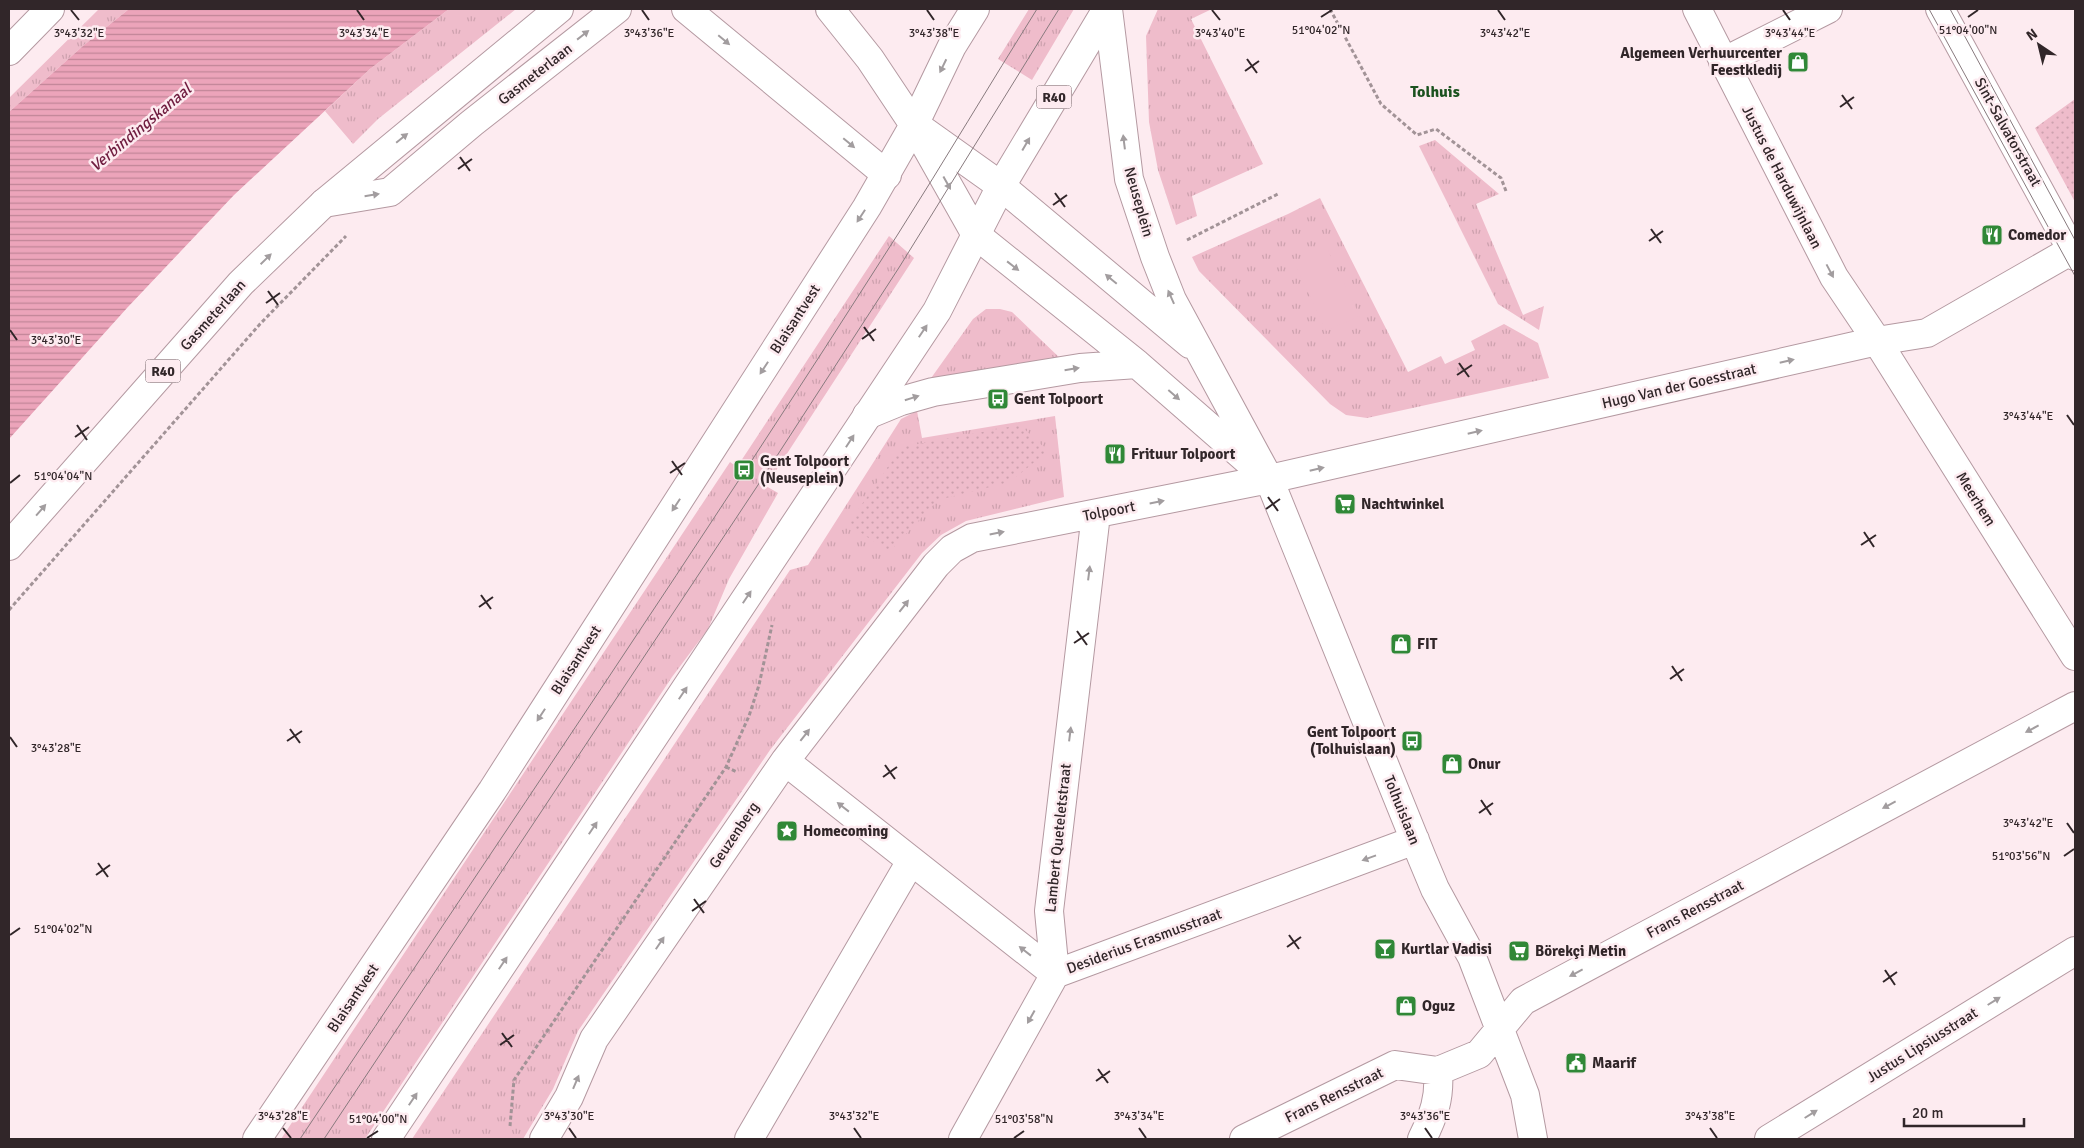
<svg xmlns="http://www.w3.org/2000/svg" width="2084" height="1148" font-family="Signika,sans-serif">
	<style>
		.grass { fill: url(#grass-tufts) }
		.park { fill: url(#park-dots) }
		.pitch { fill: #efbccb }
		.water { fill: url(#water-rules) }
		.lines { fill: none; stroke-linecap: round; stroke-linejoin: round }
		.minor-casing { stroke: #b499a1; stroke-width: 30 }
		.major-casing { stroke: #b499a1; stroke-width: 30 }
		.path { stroke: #a29397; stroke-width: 3; stroke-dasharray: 4 2.5; stroke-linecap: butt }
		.minor { stroke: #fff; stroke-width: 28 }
		.major { stroke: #fff; stroke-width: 28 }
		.tram { stroke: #887a7e; stroke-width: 1 }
		.oneway { fill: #a29d9f }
		.ticks { fill: none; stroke: #312629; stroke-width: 2 }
		.labels { text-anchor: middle; stroke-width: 5; stroke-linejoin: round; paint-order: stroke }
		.shield { fill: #fdebf0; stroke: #6e6165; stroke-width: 1 }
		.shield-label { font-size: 14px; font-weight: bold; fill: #312629 }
		.poi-label { font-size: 15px; font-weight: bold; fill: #312629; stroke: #fdebf0; text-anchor: start }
		.street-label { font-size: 15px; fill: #312629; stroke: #fdebf0 }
		.neighbourhood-label { font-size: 16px; font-weight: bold; fill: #1b521f; stroke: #fdebf0 }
		.water-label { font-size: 16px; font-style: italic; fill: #6f1c3f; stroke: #fdebf0 }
		.ticks-label { font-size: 12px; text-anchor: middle; fill: #312629; stroke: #fdebf0; stroke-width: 5; stroke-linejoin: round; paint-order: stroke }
	</style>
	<defs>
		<pattern id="grass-tufts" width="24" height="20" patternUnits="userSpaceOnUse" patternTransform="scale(1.25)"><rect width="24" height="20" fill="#efbccb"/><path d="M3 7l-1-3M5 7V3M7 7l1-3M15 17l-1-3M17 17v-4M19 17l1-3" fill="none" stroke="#cda1ae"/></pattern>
		<pattern id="park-dots" width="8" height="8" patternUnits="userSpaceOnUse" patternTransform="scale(1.25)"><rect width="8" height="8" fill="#efbccb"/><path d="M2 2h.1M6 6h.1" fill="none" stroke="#cda1ae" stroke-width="1.8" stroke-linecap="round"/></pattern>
		<pattern id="water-rules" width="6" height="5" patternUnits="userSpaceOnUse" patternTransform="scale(1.25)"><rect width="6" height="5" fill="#eca4ba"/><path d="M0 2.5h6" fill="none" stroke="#c08597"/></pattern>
	</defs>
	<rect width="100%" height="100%" fill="#fdebf0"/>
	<path class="grass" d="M99,9H129L84,45L9,112V98Z
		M449,9H516L378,119L353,144L325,111L370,69Z
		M1029,9H1074L1032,80L998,59Z
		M1158,9H1212L1191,19L1263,164L1192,196L1197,216L1176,225L1158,170L1149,122L1146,36Z
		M1435,140L1499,194L1476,204L1523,315L1544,306L1539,330L1498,304L1419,146Z
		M1320,198L1408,372L1441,356L1445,364L1475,350L1471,341L1504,324L1538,343L1549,378L1367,418L1346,415L1330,404L1199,271L1192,257L1288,214Z
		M889,236L914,258L766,486L778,493L729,579L708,629L672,677L365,1139H281L730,462L737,467Z
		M986,309H1000L1012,312L1063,361L929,381L973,319Z
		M917,411L922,438L1055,416L1064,497L966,521L941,535L922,553L770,750L578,1031L553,1089L523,1139H412L790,570L808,565L901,419Z"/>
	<path class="park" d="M2075,99V202L2035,128Z
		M1020,425L1048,451L1010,482L938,500L889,552L848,524L902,447Z"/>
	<path class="pitch" d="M1327,248L1360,316L1326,331L1295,264Z"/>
	<path class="water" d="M129,9H449L370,69L234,195L127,308L9,439V112L84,45Z"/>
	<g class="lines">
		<g class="minor-casing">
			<path id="minor" d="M686,9L887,175
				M1108,9L1129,179L1155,257L1172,300L1269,479L1422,858L1435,889L1472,957L1525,1095L1533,1139
				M1697,9L1834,277L1877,341L2075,656
				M1940,9L2075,256
				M1723,62L1828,9
				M1001,186L1190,344
				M324,203L390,192L472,123L617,9
				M976,235L1137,364L1255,467
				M867,415L901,401L933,392L1080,368L1137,364
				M785,761L1055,974L1415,840
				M544,1139L569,1097L594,1039L785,761L936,565L952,549L972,538L1269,479L1877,341L1927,333L2072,250
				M749,1139L911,861
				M963,1139L1055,974L1049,911L1096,514
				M1244,1139L1395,1065L1438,1071L1479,1054L1523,1001L2075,706
				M1422,1139C1434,1115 1440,1098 1438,1071
				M1769,1139L2075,951"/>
		</g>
		<g class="major-casing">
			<path id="major" d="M830,9L870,59L914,125L976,235
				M9,51L50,9
				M921,129L1001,186
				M9,546L241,283L324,203L559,9
				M257,1139L492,791L867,207L914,125L952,46L975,9
				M386,1139L937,311L1001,186L1107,9"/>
		</g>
		<path class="path" d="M1330,9L1381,104L1417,135L1436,129L1501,178L1506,191
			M1187,240L1278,194
			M9,610L260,324L346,236
			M726,767L737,772
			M510,1126L514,1080L726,767L749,716L759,685L772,625"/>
		<use href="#minor" class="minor"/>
		<use href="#major" class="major"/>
		<path class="tram" d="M1929,9L2075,276
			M1950,9L2075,240
			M300,1139C500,839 704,539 898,234C945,160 990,84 1037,9
			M324,1139L760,482L900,266L1059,9"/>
	</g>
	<defs><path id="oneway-solid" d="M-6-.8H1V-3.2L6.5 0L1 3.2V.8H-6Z" transform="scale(1.25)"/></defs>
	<g class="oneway">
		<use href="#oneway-solid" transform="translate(583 35) rotate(-38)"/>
		<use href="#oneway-solid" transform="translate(724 40) rotate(40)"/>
		<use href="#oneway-solid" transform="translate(943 66) rotate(116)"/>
		<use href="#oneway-solid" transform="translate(402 138) rotate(-39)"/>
		<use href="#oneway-solid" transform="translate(1124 142) rotate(-97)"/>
		<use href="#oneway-solid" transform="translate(849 143) rotate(40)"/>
		<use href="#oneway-solid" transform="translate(1026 144) rotate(-60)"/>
		<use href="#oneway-solid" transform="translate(947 183) rotate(61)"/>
		<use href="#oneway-solid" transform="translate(372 195) rotate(-9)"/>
		<use href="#oneway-solid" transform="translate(861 216) rotate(123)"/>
		<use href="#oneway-solid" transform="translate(266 259) rotate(-44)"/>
		<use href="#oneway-solid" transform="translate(1013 266) rotate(38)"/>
		<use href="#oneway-solid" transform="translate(1830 271) rotate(62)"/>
		<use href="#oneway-solid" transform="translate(1111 279) rotate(-140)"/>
		<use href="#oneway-solid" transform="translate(1171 297) rotate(-114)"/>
		<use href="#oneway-solid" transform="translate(923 331) rotate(-56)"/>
		<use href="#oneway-solid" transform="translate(1787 361) rotate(-13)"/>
		<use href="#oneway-solid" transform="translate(764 368) rotate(123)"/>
		<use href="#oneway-solid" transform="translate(1072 369) rotate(-9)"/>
		<use href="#oneway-solid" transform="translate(1174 395) rotate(41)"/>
		<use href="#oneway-solid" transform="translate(912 398) rotate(-17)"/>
		<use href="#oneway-solid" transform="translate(1475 432) rotate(-13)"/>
		<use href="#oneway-solid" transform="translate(850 441) rotate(-57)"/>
		<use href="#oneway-solid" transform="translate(1317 469) rotate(-13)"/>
		<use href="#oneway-solid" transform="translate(1157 502) rotate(-11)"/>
		<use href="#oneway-solid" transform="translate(676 505) rotate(123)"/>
		<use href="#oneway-solid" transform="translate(41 510) rotate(-49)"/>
		<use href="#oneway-solid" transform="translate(997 533) rotate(-11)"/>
		<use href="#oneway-solid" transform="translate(1089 573) rotate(-83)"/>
		<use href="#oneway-solid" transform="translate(747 597) rotate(-56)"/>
		<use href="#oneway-solid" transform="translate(904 606) rotate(-52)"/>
		<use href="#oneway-solid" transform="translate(683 693) rotate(-56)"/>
		<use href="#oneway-solid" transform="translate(541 715) rotate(123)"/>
		<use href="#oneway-solid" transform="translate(2032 729) rotate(152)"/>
		<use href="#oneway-solid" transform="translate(1070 734) rotate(-83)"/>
		<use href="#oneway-solid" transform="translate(805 735) rotate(-52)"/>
		<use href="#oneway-solid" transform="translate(1889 805) rotate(152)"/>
		<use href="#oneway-solid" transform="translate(843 807) rotate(-142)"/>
		<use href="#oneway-solid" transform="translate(593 828) rotate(-56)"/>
		<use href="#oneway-solid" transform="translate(1369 858) rotate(160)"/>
		<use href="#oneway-solid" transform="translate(660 943) rotate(-56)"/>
		<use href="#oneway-solid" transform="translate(1025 951) rotate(-142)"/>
		<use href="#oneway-solid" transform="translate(503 963) rotate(-56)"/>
		<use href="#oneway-solid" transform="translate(1576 973) rotate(152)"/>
		<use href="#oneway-solid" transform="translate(1994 1001) rotate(-32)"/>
		<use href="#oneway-solid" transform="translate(1031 1017) rotate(119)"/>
		<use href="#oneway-solid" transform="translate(576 1082) rotate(-67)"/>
		<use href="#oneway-solid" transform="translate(413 1099) rotate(-56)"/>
		<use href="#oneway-solid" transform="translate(1811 1114) rotate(-32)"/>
	</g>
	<path class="ticks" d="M71,10L79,20M357,10L364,20M642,10L649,20M927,10L934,20M1212,10L1220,20M1498,10L1505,20M1783,10L1790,20M1321,17L1332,10M1968,17L1978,10M1247,59L1257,73M1245,71L1259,61M1842,95L1852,109M1840,107L1854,97M460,157L470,171M458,169L472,159M1055,193L1065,207M1053,205L1067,195M1651,229L1661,243M1649,241L1663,231M268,291L278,305M266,303L280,293M864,327L874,341M10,330L17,340M862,339L876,329M1459,363L1469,377M1457,375L1472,365M2067,415L2074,425M77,425L87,440M75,437L89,427M672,461L682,475M670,473L685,463M10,483L20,475M1268,497L1278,511M1266,509L1280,499M1864,532L1874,547M1861,545L1876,535M481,595L491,609M479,607L493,597M1077,631L1087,645M1074,643L1089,633M1672,666L1682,681M1670,679L1684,669M290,729L300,743M10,737L17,747M287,741L302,731M885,765L895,779M883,777L897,767M1481,800L1491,815M1479,813L1493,803M2067,823L2074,833M2064,856L2074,849M98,863L108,877M96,875L110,865M694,899L704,913M692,911L706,901M10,935L20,928M1289,935L1299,949M1287,947L1301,937M1885,970L1895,985M1883,982L1897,972M502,1033L512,1047M500,1045L514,1035M1098,1069L1108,1083M1096,1081L1110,1071M283,1128L291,1138M569,1128L576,1138M854,1128L861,1138M1139,1128L1146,1138M1425,1128L1432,1138M1710,1128L1717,1138M367,1138L378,1131M1014,1138L1024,1131"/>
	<defs>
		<g id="shop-square" transform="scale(1.125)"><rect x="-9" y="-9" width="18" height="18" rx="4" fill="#308837" stroke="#fdebf0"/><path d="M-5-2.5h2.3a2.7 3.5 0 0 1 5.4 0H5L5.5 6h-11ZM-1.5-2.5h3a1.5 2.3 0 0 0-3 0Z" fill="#fff"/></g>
		<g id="restaurant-square" transform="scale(1.125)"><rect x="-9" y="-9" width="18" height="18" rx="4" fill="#308837" stroke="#fdebf0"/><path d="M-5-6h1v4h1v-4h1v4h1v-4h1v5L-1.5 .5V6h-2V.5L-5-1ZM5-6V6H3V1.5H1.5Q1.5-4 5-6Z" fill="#fff"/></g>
		<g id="bus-square" transform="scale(1.125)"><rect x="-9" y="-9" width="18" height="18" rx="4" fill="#308837" stroke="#fdebf0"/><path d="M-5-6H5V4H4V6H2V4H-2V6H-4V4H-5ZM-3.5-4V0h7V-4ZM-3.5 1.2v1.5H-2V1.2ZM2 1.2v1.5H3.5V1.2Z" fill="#fff"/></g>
		<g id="supermarket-square" transform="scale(1.125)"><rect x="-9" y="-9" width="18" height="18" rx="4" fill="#308837" stroke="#fdebf0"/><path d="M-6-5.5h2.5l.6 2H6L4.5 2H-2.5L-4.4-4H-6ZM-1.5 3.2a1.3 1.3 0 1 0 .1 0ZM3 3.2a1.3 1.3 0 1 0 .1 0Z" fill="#fff"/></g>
		<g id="sight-square" transform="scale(1.125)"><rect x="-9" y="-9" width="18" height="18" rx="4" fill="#308837" stroke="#fdebf0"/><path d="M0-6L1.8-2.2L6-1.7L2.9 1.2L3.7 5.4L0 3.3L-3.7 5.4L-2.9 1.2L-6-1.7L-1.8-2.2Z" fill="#fff"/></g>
		<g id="bar-square" transform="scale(1.125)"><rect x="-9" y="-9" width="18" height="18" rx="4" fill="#308837" stroke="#fdebf0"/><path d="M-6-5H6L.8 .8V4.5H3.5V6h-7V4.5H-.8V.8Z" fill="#fff"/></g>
		<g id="civic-square" transform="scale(1.125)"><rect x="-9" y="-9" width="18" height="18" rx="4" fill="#308837" stroke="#fdebf0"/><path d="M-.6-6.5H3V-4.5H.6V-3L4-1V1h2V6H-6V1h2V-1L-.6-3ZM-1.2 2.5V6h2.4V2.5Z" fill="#fff"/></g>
	</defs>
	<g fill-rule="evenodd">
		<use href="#shop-square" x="1798" y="62"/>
		<use href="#restaurant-square" x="1992" y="235"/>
		<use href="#bus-square" x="998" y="399"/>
		<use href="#restaurant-square" x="1115" y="454"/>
		<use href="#bus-square" x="744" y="470"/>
		<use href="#supermarket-square" x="1345" y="504"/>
		<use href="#shop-square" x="1401" y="644"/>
		<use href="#bus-square" x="1412" y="741"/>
		<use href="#shop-square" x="1452" y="764"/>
		<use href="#sight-square" x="787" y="831"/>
		<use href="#bar-square" x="1385" y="949"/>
		<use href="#supermarket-square" x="1519" y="951"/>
		<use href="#shop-square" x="1406" y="1006"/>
		<use href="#civic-square" x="1576" y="1063"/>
	</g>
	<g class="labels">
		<g class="shield">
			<rect x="1036.5" y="85.5" width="35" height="23" rx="4"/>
			<rect x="145.5" y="359.5" width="35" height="23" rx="4"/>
		</g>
		<g class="shield-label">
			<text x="1054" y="102">R40</text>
			<text x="163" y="376">R40</text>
		</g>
		<g class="poi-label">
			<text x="1782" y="58" text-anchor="end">Algemeen Verhuurcenter<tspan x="1782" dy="17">Feestkledij</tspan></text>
			<text x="2008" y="240">Comedor</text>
			<text x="1014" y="404">Gent Tolpoort</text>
			<text x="1131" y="459">Frituur Tolpoort</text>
			<text x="760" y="466">Gent Tolpoort<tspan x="760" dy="17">(Neuseplein)</tspan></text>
			<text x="1361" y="509">Nachtwinkel</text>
			<text x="1417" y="649">FIT</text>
			<text x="1396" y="737" text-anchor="end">Gent Tolpoort<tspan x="1396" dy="17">(Tolhuislaan)</tspan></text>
			<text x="1468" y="769">Onur</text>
			<text x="803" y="836">Homecoming</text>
			<text x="1401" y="954">Kurtlar Vadisi</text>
			<text x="1535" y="956">Börekçi Metin</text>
			<text x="1422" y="1011">Oguz</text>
			<text x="1592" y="1068">Maarif</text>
		</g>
		<g class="street-label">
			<text transform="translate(535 74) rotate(-38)" y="5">Gasmeterlaan</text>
			<text transform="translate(2008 132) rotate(61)" y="5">Sint-Salvatorstraat</text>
			<text transform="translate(1782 177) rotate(63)" y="5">Justus de Harduwijnlaan</text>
			<text transform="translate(1139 202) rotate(74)" y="5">Neuseplein</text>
			<text transform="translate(213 315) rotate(-48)" y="5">Gasmeterlaan</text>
			<text transform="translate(795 319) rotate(-57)" y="5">Blaisantvest</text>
			<text transform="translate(1679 386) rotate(-13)" y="5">Hugo Van der Goesstraat</text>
			<text transform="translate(1976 499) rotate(58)" y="5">Meerhem</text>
			<text transform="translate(1109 511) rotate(-11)" y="5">Tolpoort</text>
			<text transform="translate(576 660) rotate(-57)" y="5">Blaisantvest</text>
			<text transform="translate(1402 810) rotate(68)" y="5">Tolhuislaan</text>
			<text transform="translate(734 835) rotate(-56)" y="5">Geuzenberg</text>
			<text transform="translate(1058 838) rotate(-84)" y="5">Lambert Queteletstraat</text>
			<text transform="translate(1695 909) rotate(-28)" y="5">Frans Rensstraat</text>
			<text transform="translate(1144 941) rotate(-20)" y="5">Desiderius Erasmusstraat</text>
			<text transform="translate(353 998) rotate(-56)" y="5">Blaisantvest</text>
			<text transform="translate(1922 1045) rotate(-32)" y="5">Justus Lipsiusstraat</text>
			<text transform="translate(1334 1095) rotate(-26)" y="5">Frans Rensstraat</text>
		</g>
		<g class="neighbourhood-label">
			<text x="1435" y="97">Tolhuis</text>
		</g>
		<g class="water-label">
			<text transform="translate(140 127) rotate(-40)" y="6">Verbindingskanaal</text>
		</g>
	</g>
	<g class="ticks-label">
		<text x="1968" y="34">51°04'00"N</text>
		<text x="1321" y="34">51°04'02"N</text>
		<text x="364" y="37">3°43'34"E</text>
		<text x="1220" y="37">3°43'40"E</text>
		<text x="1505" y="37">3°43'42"E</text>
		<text x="1790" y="37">3°43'44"E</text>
		<text x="79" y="37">3°43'32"E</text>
		<text x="649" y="37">3°43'36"E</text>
		<text x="934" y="37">3°43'38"E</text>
		<text x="56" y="344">3°43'30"E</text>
		<text x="2028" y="420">3°43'44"E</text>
		<text x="63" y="480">51°04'04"N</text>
		<text x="56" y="752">3°43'28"E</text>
		<text x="2028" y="827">3°43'42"E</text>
		<text x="2021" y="860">51°03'56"N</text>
		<text x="63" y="933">51°04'02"N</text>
		<text x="283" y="1120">3°43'28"E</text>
		<text x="569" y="1120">3°43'30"E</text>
		<text x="854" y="1120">3°43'32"E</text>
		<text x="1139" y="1120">3°43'34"E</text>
		<text x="1425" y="1120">3°43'36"E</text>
		<text x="1710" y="1120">3°43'38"E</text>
		<text x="378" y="1123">51°04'00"N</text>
		<text x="1024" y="1123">51°03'58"N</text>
	</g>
	<rect width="2084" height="1148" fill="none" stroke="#312629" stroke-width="20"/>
	<g transform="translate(2039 45) rotate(325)" stroke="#fdebf0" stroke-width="4" paint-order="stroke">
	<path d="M0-4L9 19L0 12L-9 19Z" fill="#312629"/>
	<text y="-8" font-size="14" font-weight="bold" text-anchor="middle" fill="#312629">N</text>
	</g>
	<path d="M1904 1118v8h120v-8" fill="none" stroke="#312629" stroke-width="2.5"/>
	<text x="1912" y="1118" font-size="15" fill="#312629" stroke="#fdebf0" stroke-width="4" paint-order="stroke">20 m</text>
</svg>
